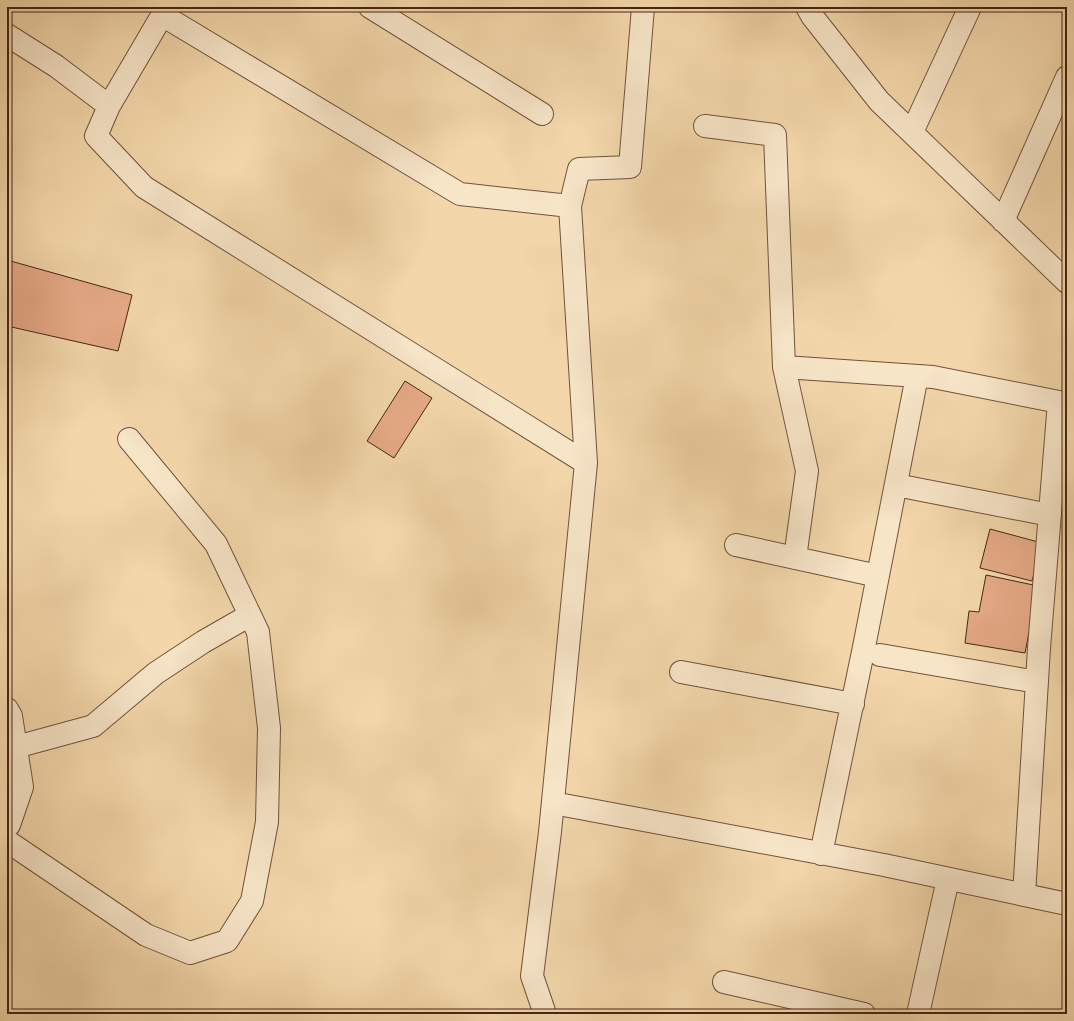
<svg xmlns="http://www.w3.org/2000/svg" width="1074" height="1021" font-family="'Libre Caslon Text',serif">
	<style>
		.building { fill: #e7ab88; stroke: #462516 }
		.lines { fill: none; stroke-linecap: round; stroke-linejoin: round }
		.minor-casing { stroke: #71523b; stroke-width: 24 }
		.minor { stroke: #f7e5c8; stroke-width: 22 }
	</style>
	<rect width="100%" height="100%" fill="#f3d7aa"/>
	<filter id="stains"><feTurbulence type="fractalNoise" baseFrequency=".005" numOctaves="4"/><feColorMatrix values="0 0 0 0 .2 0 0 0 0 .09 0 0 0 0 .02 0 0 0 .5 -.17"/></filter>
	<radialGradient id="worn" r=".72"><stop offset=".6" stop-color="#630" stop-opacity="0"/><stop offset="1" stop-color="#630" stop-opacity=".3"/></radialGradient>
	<path class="building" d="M7,260L132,295L118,351L7,326Z
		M405,381L432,398L394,458L367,441Z
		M990,529L1042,543L1032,581L980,568Z
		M986,575L1038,586L1025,653L965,643L969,611L979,612Z"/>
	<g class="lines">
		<g class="minor-casing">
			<path id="minor" d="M167,7L109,106L96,136L144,187L586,463
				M370,7L542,114
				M807,7L812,16L879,101L1067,282
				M162,15L460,194L570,206
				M7,35L56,66L109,106
				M705,126L775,135L784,367L807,471L795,558
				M912,132L970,7
				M1003,221L1067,77
				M784,367L933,377L1059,402L1039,648L1024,895
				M896,485L1050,515
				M736,545L878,576
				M880,655L1037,682
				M681,672L853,704
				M7,709L11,716L22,787L9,825L7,826
				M16,747L93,726L156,673L203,642L250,615
				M553,803L884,865L1067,904
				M7,841L146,935L190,953L227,941L252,901L267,822L269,728L258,632L216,544L129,439
				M821,854L864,647L917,376
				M724,982L864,1014
				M545,1014L532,976L550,832L586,463L570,206L579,169L630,167L643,7
				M918,1014L948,879"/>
		</g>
		<use href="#minor" class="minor"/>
	</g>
	<rect width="1074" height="1021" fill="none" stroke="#f3d7aa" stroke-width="24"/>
	<rect x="8" y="8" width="1058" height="1005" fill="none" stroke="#462516" stroke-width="2"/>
	<rect x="12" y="12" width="1050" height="997" fill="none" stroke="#462516"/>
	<rect width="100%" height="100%" filter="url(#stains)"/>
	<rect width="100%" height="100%" fill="url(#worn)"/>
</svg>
